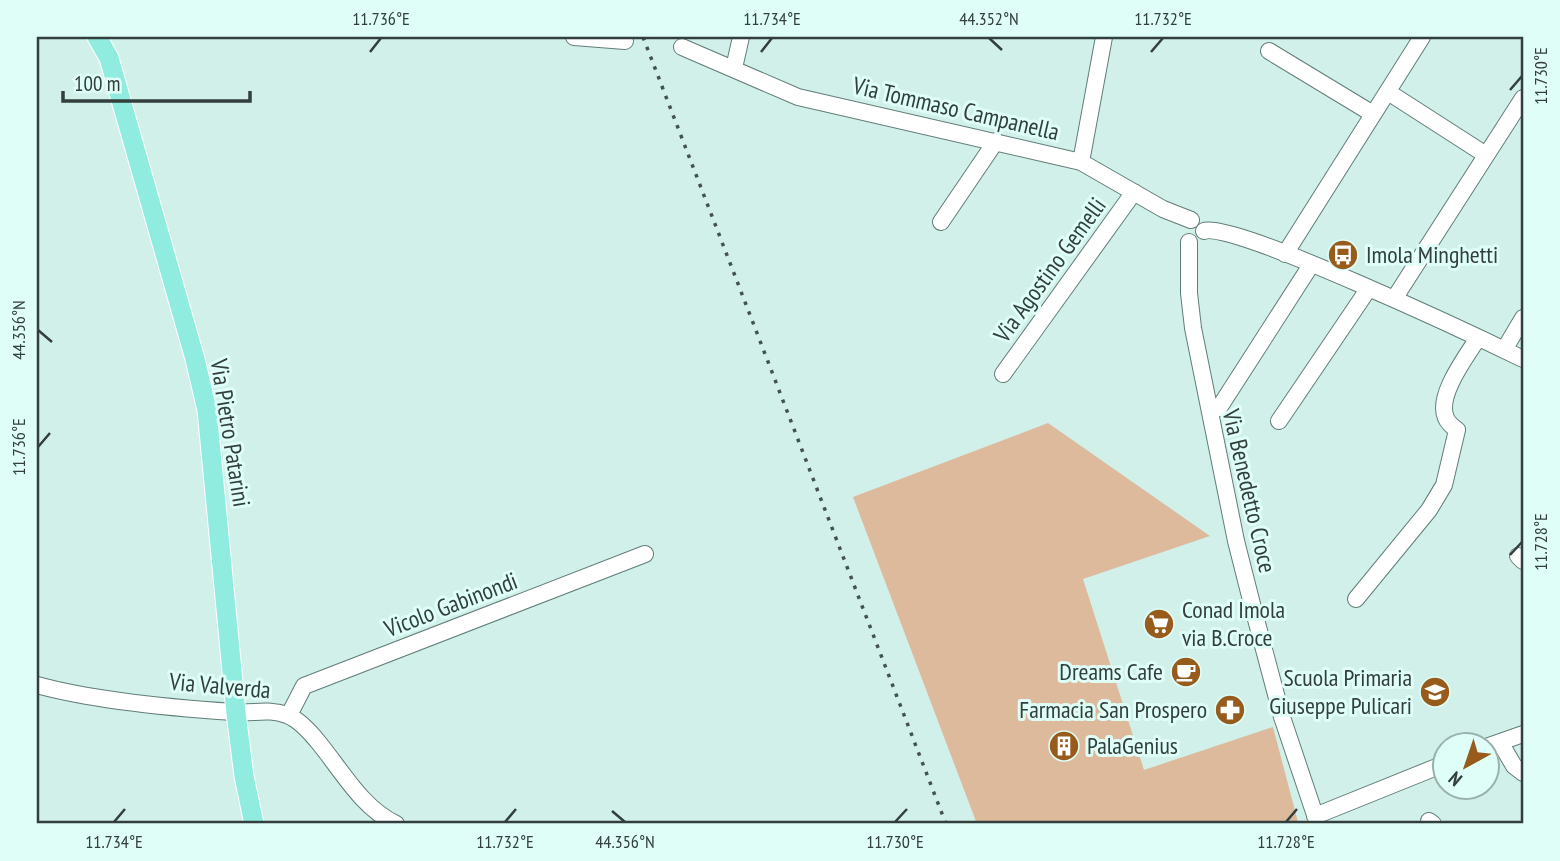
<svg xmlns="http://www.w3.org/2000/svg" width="1560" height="861" font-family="'PT Sans Narrow',sans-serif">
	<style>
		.green { fill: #ddba9c }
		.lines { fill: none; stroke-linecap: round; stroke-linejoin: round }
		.minor-casing { stroke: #617d78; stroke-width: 18 }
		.major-casing { stroke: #fff; stroke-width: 21 }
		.minor { stroke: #fff; stroke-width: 16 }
		.major { stroke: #91ece0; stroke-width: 19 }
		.rail { stroke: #43524f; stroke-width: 3.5; stroke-dasharray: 3.5 7; stroke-linecap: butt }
		.ticks { fill: none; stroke: #323f3c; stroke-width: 2.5 }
		.labels { text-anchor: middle; stroke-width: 6; stroke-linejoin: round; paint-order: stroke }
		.street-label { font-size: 24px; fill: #323f3c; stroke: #defef7 }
		.poi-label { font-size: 24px; fill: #323f3c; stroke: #defef7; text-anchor: start }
		.neatline { fill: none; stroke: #323f3c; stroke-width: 2.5 }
		.ticks-label { font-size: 18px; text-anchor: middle; fill: #323f3c }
	</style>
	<rect width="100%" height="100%" fill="#d1f0ea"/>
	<path class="green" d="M1048,423L1210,536L1083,579L1144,770L1273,727L1298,822L1291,824H977L853,497Z"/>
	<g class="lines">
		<g class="minor-casing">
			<path id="minor" d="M574,37L625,41
				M682,47L798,97L1081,162L1163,209L1191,220
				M1269,51L1373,114
				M734,68L741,37
				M1388,92L1486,155
				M1081,162L1104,37
				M941,222L996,141
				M1204,231C1231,220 1482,339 1523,359
				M1189,242V293L1193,328L1236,541L1253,608L1282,717L1318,824
				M1285,254L1422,37
				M1394,299L1523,98
				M1504,350L1523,318
				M1003,374L1134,192
				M1219,408L1311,265
				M1279,421L1369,288
				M1518,556L1523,561
				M1356,599L1429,510L1444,485L1457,430C1453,427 1448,423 1446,418C1436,396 1466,357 1478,338
				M37,685C95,701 173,708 234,712C252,714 269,708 287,715C300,720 311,733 319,743C342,771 362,808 396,824
				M289,715L304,686L645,554
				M1500,742L1514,766L1523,773
				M1486,747L1523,734
				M1315,816L1444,764
				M1429,821L1433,824"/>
		</g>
		<g class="major-casing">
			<path id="major" d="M97,37L109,58L195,359L207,410L236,713L244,776L254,824"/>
		</g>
		<use href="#minor" class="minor"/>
		<use href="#major" class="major"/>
		<path class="rail" d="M643,37L946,824"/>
	</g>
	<path class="ticks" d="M989,38L1002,50M370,52L381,38M761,52L772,38M1151,52L1163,38M1510,90L1522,76M38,330L52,342M38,447L50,433M1510,555L1522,542M612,811L625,822M114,822L125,809M505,822L516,809M895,822L907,809M1286,822L1297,809"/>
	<defs>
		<g id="bus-disc" transform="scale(1.575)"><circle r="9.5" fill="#975b1c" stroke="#defef7"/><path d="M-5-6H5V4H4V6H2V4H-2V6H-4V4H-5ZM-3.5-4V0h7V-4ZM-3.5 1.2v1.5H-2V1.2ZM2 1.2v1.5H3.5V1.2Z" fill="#fff"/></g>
		<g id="supermarket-disc" transform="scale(1.575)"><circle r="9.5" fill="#975b1c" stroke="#defef7"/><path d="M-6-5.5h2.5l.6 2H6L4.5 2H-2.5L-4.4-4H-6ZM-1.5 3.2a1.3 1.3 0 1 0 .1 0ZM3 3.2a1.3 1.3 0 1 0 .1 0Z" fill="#fff"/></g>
		<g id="cafe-disc" transform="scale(1.575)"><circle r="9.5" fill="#975b1c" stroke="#defef7"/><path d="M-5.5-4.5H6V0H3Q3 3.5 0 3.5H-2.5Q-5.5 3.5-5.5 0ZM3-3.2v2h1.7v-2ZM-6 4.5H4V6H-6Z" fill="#fff"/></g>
		<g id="school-disc" transform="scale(1.575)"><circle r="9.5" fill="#975b1c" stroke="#defef7"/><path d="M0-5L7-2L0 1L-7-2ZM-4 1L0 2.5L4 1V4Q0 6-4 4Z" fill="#fff"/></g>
		<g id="pharmacy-disc" transform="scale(1.575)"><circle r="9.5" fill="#975b1c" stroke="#defef7"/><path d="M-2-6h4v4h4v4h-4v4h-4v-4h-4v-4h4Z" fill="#fff"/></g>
		<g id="building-disc" transform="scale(1.575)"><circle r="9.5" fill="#975b1c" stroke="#defef7"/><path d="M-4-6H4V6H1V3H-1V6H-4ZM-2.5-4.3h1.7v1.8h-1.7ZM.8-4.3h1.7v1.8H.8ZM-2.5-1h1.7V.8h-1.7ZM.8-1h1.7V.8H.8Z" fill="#fff"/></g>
	</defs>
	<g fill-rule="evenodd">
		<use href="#bus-disc" x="1343" y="255"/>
		<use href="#supermarket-disc" x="1159" y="624"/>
		<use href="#cafe-disc" x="1186" y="672"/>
		<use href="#school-disc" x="1435" y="692"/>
		<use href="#pharmacy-disc" x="1230" y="710"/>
		<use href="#building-disc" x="1064" y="746"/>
	</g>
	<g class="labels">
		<g class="street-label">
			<text transform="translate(956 109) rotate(13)" y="8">Via Tommaso Campanella</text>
			<text transform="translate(1050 270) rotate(-54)" y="8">Via Agostino Gemelli</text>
			<text transform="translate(230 433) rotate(81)" y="8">Via Pietro Patarini</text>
			<text transform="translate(1249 491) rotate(77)" y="8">Via Benedetto Croce</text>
			<text transform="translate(451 605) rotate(-21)" y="8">Vicolo Gabinondi</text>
			<text transform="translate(220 686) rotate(5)" y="8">Via Valverda</text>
		</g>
		<g class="poi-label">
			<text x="1366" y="263">Imola Minghetti</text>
			<text x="1182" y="618">Conad Imola<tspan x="1182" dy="28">via B.Croce</tspan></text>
			<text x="1163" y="680" text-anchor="end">Dreams Cafe</text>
			<text x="1412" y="686" text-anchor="end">Scuola Primaria<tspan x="1412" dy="28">Giuseppe Pulicari</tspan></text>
			<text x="1207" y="718" text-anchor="end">Farmacia San Prospero</text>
			<text x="1087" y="754">PalaGenius</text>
		</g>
	</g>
	<rect width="1560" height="861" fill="none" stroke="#defef7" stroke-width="77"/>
	<g transform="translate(1466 766) rotate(220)"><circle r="33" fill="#defef7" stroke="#99b2ac" stroke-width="2"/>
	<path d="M0-5L12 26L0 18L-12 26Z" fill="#975b1c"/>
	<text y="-10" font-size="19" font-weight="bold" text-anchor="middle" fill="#323f3c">N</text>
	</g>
	<path d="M63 91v10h187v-10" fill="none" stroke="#323f3c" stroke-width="3.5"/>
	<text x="74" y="91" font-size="21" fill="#323f3c" stroke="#defef7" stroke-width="5" paint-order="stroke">100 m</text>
	<rect x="38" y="38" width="1484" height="784" class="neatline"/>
	<g class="ticks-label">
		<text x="381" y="25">11.736°E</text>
		<text x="772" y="25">11.734°E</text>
		<text x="989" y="25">44.352°N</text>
		<text x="1163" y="25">11.732°E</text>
		<text transform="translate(1541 76) rotate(-90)" y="6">11.730°E</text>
		<text transform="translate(19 330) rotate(-90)" y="6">44.356°N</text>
		<text transform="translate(19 447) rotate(-90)" y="6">11.736°E</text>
		<text transform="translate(1541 542) rotate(-90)" y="6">11.728°E</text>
		<text x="114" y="848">11.734°E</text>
		<text x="505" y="848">11.732°E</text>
		<text x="625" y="848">44.356°N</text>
		<text x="895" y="848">11.730°E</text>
		<text x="1286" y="848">11.728°E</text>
	</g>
</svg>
